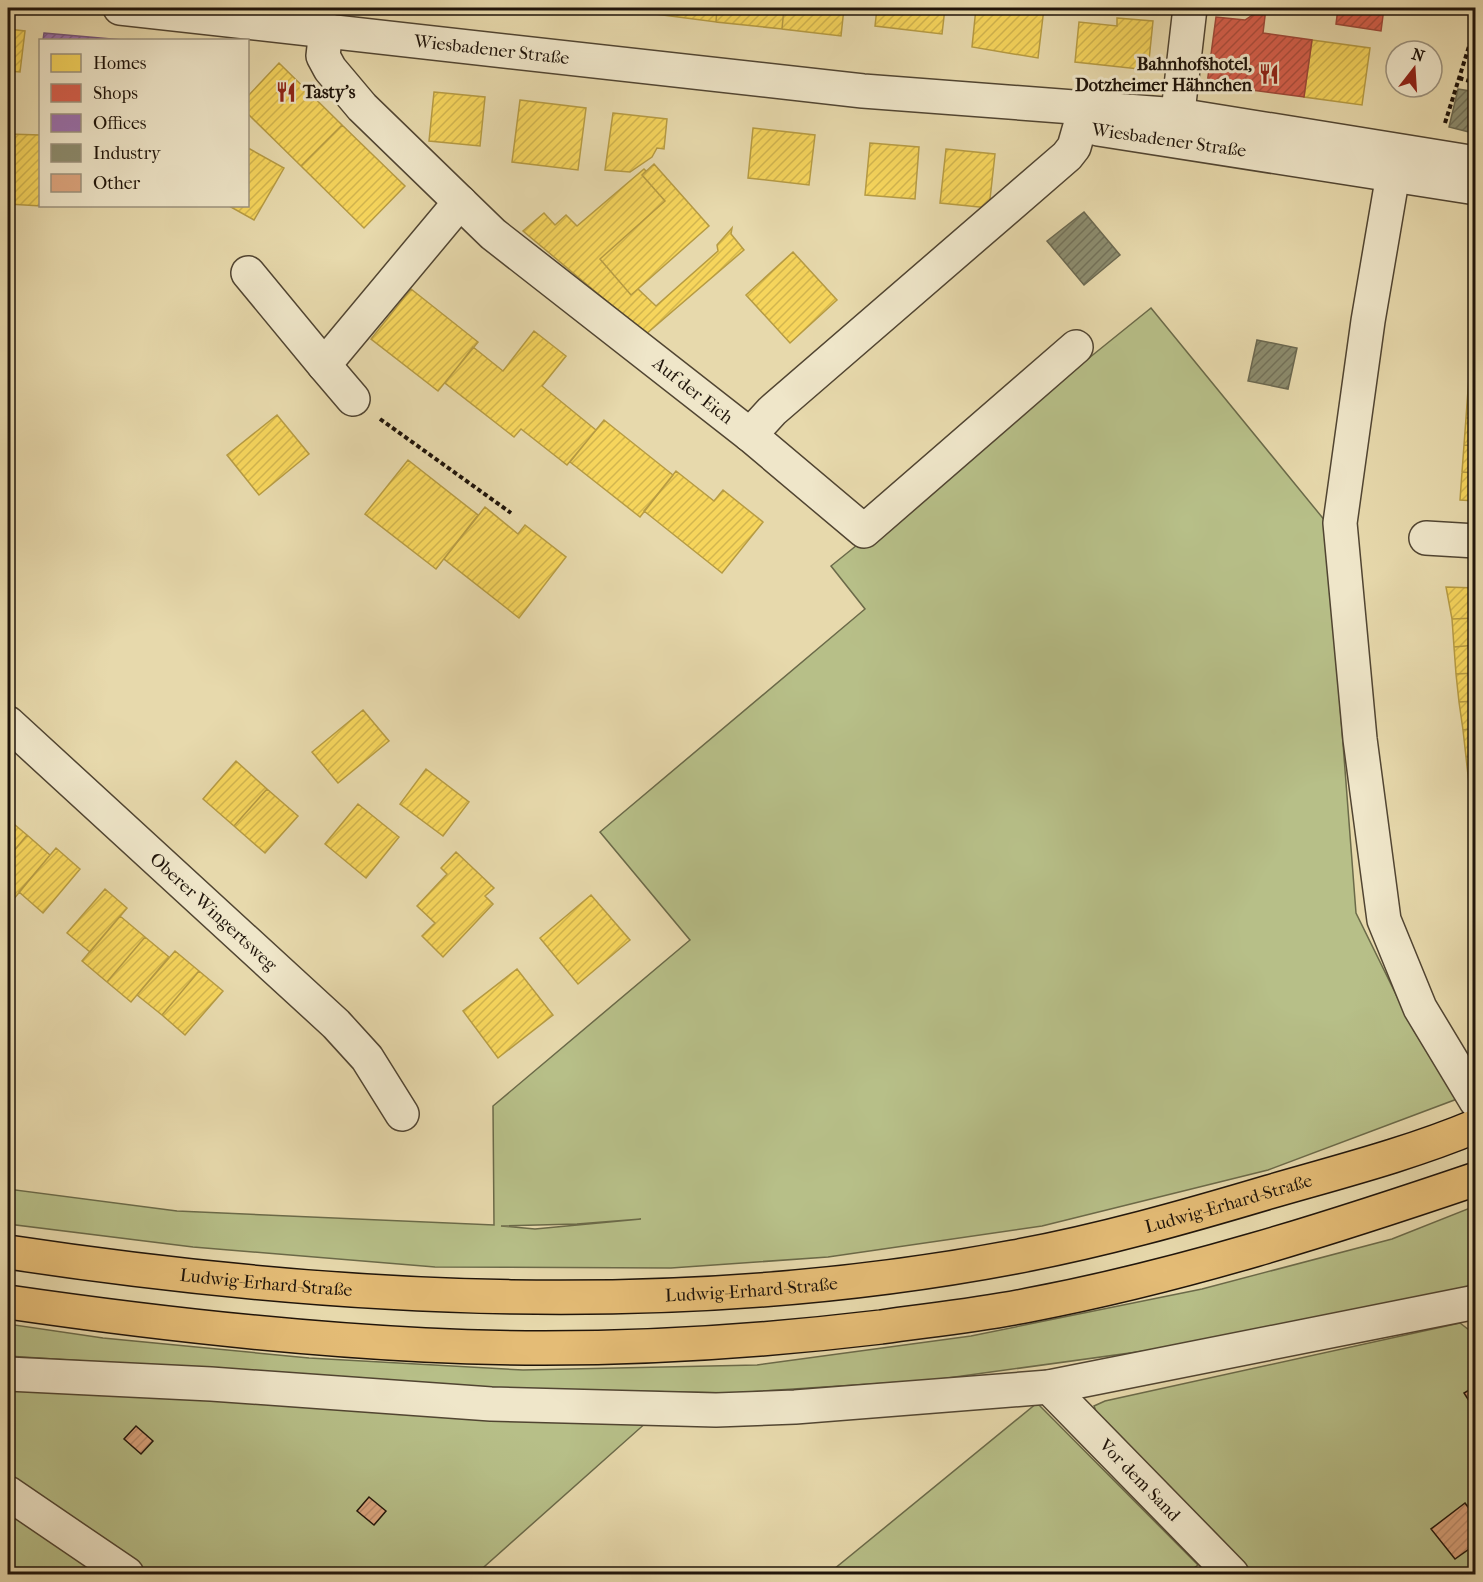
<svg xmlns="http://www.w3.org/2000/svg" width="1483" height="1582" font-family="'IM FELL French Canon',serif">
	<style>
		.green { fill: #b7bf88; stroke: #6b6a49; stroke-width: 1.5; fill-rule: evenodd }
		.homes { fill: url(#homes-hatch); stroke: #b69b43; stroke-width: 1.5 }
		.shops { fill: url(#shops-hatch); stroke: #9f4939; stroke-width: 1.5 }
		.offices { fill: url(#offices-hatch); stroke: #74547b; stroke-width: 1.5 }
		.industry { fill: url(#industry-hatch); stroke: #6b6850; stroke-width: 1.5 }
		.building { fill: url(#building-hatch); stroke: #1f140a; stroke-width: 1.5 }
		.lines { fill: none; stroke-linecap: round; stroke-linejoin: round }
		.minor-casing { stroke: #514532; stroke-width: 36 }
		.major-casing { stroke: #1f140a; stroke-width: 36 }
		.path { stroke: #1f140a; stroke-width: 4; stroke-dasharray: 4.5 3; stroke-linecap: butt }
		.minor { stroke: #efe6c9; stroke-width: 33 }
		.major { stroke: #e4bc76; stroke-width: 33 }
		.labels { text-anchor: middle; stroke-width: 6; stroke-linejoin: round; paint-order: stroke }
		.street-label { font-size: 18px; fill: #1f140a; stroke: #efe6c9 }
		.poi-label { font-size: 18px; font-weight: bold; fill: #1f140a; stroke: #efe6c9; text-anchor: end }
	</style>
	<defs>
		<pattern id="homes-hatch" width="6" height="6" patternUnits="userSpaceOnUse" patternTransform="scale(1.5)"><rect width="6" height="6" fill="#f6d55c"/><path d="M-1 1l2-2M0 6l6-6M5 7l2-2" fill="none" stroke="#d2b64f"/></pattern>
		<pattern id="shops-hatch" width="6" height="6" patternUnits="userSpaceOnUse" patternTransform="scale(1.5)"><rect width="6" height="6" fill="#d6604d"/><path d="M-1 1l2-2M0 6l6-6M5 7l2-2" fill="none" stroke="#ad4e3e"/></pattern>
		<pattern id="offices-hatch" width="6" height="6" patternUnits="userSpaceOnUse" patternTransform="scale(1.5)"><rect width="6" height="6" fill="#9970ab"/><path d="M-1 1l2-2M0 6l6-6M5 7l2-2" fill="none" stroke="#7c5b89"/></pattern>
		<pattern id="industry-hatch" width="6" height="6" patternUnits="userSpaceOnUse" patternTransform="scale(1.5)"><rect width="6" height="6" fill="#8c8c6e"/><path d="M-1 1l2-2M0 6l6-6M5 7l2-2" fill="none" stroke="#727159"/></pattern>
		<pattern id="building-hatch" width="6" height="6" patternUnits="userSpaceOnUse" patternTransform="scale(1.5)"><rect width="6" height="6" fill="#dda57e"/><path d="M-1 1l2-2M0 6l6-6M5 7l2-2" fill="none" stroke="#bd8d6c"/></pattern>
	</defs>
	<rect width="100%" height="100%" fill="#e7d9ac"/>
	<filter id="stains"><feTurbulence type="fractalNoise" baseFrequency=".00333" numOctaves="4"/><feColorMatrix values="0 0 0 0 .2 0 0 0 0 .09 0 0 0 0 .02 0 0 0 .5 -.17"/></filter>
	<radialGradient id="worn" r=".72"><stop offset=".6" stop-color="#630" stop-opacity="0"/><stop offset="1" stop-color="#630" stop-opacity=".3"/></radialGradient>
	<path class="green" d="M1151,308L1326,522L1356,913L1414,1031L1457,1099L1268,1170L1042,1226L828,1257L671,1268L435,1267L193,1247L8,1224V1189L177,1211L494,1225L493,1106L690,940L600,832L865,609L831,566ZM641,1219L535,1229L501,1226L577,1224Z
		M1475,1206V1284L1422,1302L1254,1336L933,1380L733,1393L517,1389L8,1356V1324L103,1338L309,1358L523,1370L757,1365L971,1336L1202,1289L1392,1239Z
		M1460,1323L1469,1330L1475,1340V1574H1248L1100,1422L1094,1406L1105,1401Z
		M8,1386L648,1421L476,1574H142L8,1478Z
		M1037,1403L1198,1565L1186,1574H828Z
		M8,1502L113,1574H8Z"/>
	<path class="homes" d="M649,8H717L716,22L648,13Z
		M717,8H784L782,29L716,22Z
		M784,8H844L841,36L782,29Z
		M877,8H945L942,34L875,26Z
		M976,8H1044L1038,58L972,47Z
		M1117,18L1153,21L1148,70L1075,62L1079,22L1117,26Z
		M8,29L25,31L20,72L8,71Z
		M1312,40L1370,48L1362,105L1304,97Z
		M279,63L342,125L301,166L248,114V96Z
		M434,92L485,97L480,146L429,141Z
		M520,100L586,108L578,170L512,162Z
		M613,113L667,119L664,149L657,148L652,157L630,172L605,170Z
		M342,125L405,186L364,228L301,166Z
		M753,128L815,135L809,185L748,178Z
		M8,134L40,135L41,206L8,204Z
		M870,143L919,147L915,199L865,195Z
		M248,148L284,168L254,220L229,206H248Z
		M946,149L995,154L989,208L940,203Z
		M654,164L709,226L631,295L600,259L665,201L642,175Z
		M644,169L646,171L642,175L665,201L600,259L631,295L638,289L656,306L718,251L717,245L732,228L731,234L744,250L646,334L523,231L544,213L555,225L566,215L577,226Z
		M793,252L837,300L790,343L746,295Z
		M411,289L478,342L438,391L371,339Z
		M1474,308H1476V335H1472Z
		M534,331L566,356L542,386L596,430L567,465L521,429L514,437L445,383L473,347L503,371Z
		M1472,335H1476V363L1470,362Z
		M1470,362L1476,363V390H1468Z
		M1468,390H1476V418H1466Z
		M277,415L309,454L259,495L227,455Z
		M1466,418H1476V446L1464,445Z
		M604,420L673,475L640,517L570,462Z
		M1464,445L1476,446V473L1462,472Z
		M408,460L478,515L436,569L365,514Z
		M676,471L714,501L723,490L763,522L722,573L644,511Z
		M1462,472L1476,473V501L1460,500Z
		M485,507L518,534L525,525L566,557L519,618L444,559Z
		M1446,587L1476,588V618L1452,619Z
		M1476,618V645L1454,647L1452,619Z
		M1476,645V673L1456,674L1454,647Z
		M1476,673V701L1459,702L1456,674Z
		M1476,701V728L1463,730L1459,702Z
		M363,710L389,741L338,783L312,752Z
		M1476,728V756L1466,757L1463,730Z
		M1476,756V783L1469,784L1466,757Z
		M236,761L267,789L234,826L203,799Z
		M426,769L469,802L443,836L400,804Z
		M1476,783V811H1472L1469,784Z
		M267,789L298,816L265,853L234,826Z
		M358,804L399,837L366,878L325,844Z
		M1472,811H1476V838H1474Z
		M8,819L27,835L8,858Z
		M27,835L50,855L13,900L8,896V858Z
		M56,848L80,869L43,913L19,892Z
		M456,852L494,888L485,896L493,904L443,957L422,936L435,923L417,906L447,874L441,868Z
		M105,889L127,908L90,952L67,933Z
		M591,895L630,940L578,984L540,938Z
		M120,916L145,937L107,982L82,961Z
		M145,937L169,957L131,1002L107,982Z
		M175,951L199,971L162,1015L137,995Z
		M517,969L553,1015L498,1058L463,1011Z
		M199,971L223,991L185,1035L162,1015Z"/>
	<path class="shops" d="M1263,8H1266L1263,33L1312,40L1304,97L1207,84L1216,17L1245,20Z
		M1338,8H1384L1381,31L1336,24Z"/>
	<path class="offices" d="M44,33L123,40H43Z"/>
	<path class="industry" d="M1458,89L1476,92L1473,133L1449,127Z
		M1084,212L1120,255L1084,285L1047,241Z
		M1257,340L1297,348L1288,389L1248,381Z"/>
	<path class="building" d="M1476,1386V1405L1473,1407L1464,1393Z
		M136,1426L153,1441L141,1454L124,1439Z
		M369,1497L386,1511L374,1525L357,1511Z
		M1465,1503L1476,1518V1544L1455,1559L1431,1529Z"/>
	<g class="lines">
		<g class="minor-casing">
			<g id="minor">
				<path id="s1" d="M120,8L863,91L1178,115L1476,163"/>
				<path id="s2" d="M326,29L323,56L330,69L362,107L493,234L750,435L864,531L1076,347"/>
				<path d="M1098,129L1476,188"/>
				<path d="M1175,138L1190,8"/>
				<path d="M1397,151L1368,321L1340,523L1360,739L1384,920L1420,1008L1476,1101"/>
				<path d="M248,273L324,365L460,202"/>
				<path d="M324,365L353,399"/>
				<path d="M750,435L772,411L1067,156L1074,147L1080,126"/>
				<path d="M1426,538L1476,541"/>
				<path id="s3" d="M8,723L336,1024L367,1058L402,1114"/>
				<path d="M8,1374L211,1384L491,1404L716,1410L795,1407L1049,1387L1476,1302"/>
				<path id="s4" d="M1049,1387L1232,1574"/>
				<path d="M8,1493L127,1574"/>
			</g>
		</g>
		<g class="major-casing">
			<g id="major">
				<path id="s5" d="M8,1252C341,1302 681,1320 1014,1257C1100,1241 1185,1217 1269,1192C1338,1172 1409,1154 1476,1126"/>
				<path d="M8,1302C146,1322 285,1338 425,1345C577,1353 730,1345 881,1327C930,1320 980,1315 1029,1305C1181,1276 1329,1229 1476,1179"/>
			</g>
		</g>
		<path class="path" d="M1459,78L1476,83
			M1445,123L1476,24
			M380,419L511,513"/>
		<use href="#minor" class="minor"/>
		<use href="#major" class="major"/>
	</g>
	<defs>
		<g id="restaurant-bare" transform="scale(1.62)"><path d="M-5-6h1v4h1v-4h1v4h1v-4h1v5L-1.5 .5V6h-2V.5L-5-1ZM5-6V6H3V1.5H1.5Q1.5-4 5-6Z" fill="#8f2418" stroke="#efe6c9" stroke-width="2.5" paint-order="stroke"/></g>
	</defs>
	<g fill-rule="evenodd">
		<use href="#restaurant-bare" x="1269" y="74"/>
		<use href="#restaurant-bare" x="286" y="92"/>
	</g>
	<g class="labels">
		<g class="street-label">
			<text dy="6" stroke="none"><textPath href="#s1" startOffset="374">Wiesbadener Straße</textPath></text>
			<text transform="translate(1169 140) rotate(8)" y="6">Wiesbadener Straße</text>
			<text dy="6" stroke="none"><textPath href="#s2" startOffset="528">Auf der Eich</textPath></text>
			<text dy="6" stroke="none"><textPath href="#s3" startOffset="279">Oberer Wingertsweg</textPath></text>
			<text dy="6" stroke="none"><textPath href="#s5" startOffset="1232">Ludwig-Erhard-Straße</textPath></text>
			<text dy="6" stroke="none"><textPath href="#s5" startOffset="260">Ludwig-Erhard-Straße</textPath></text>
			<text dy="6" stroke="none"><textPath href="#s5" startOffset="746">Ludwig-Erhard-Straße</textPath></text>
			<text dy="6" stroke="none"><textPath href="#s4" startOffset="130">Vor dem Sand</textPath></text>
		</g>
		<g class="poi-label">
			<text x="1252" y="70">Bahnhofshotel,<tspan x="1252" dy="21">Dotzheimer Hähnchen</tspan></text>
			<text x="303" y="98" text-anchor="start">Tasty's</text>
		</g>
	</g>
	<rect width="1483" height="1582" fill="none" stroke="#e7d9ac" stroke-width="30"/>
	<rect x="9" y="9" width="1465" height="1564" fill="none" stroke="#1f140a" stroke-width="3"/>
	<rect x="15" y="15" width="1453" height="1552" fill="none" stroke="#1f140a" stroke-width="1.5"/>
	<rect x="39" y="39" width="210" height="168" fill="#efe6c9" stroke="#9c927d" stroke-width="1.5"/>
	<rect x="51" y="54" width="30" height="18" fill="#f6d55c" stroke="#9c927d" stroke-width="1.5"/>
	<text x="93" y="69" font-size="18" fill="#1f140a">Homes</text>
	<rect x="51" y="84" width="30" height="18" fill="#d6604d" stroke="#9c927d" stroke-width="1.5"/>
	<text x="93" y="99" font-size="18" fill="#1f140a">Shops</text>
	<rect x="51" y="114" width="30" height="18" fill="#9970ab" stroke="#9c927d" stroke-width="1.5"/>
	<text x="93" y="129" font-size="18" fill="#1f140a">Offices</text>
	<rect x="51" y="144" width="30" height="18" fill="#8c8c6e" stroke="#9c927d" stroke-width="1.5"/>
	<text x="93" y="159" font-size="18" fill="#1f140a">Industry</text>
	<rect x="51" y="174" width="30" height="18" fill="#dda57e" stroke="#9c927d" stroke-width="1.5"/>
	<text x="93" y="189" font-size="18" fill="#1f140a">Other</text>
	<g transform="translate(1414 69) rotate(17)"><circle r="28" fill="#efe6c9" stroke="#9c927d" stroke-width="1.5"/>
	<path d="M0-4.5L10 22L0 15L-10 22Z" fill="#8f2418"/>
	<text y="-9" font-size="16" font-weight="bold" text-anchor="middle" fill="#1f140a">N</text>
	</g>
	<rect width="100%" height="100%" filter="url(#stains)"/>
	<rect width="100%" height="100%" fill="url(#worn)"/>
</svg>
